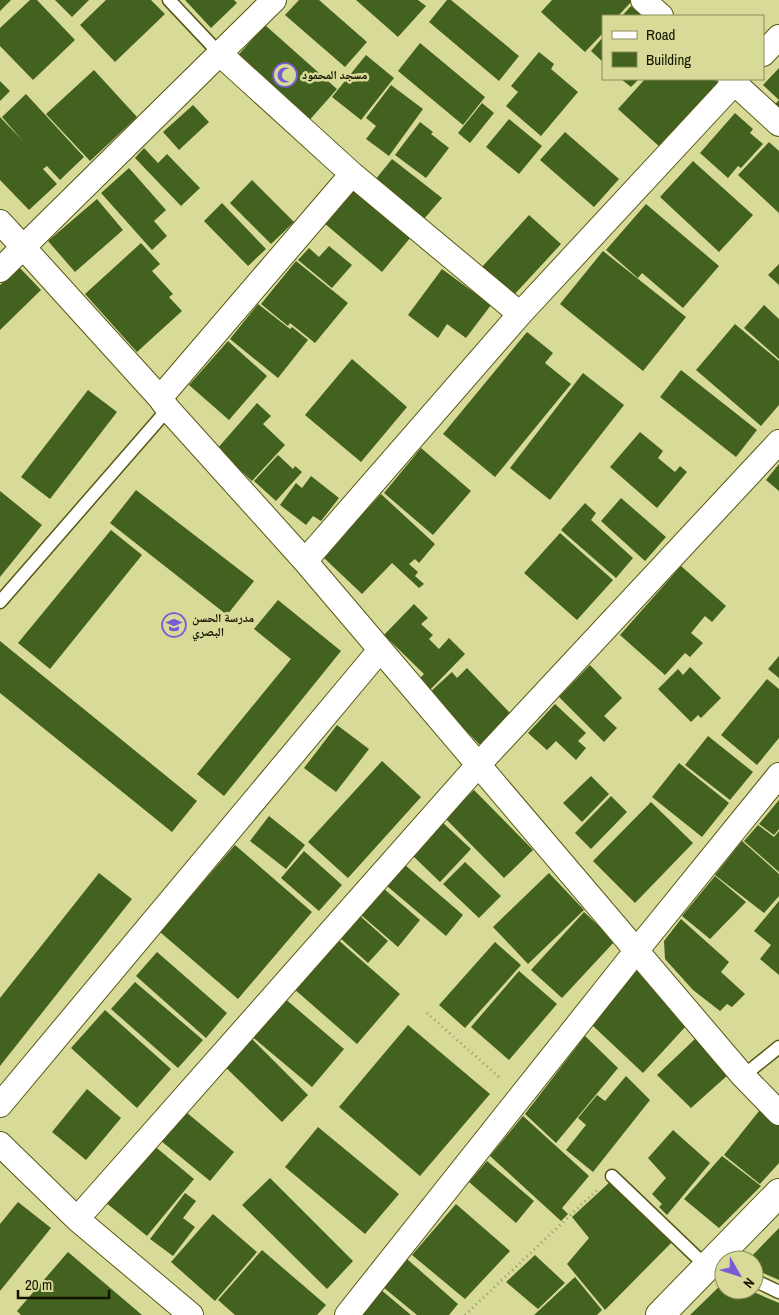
<svg xmlns="http://www.w3.org/2000/svg" width="779" height="1315" font-family="'Archivo Narrow','Noto Naskh Arabic',sans-serif">
	<style>
		.building { fill: #43611f }
		.lines { fill: none; stroke-linecap: round; stroke-linejoin: round }
		.lane-casing { stroke: #575815; stroke-width: 15 }
		.street-casing { stroke: #575815; stroke-width: 26 }
		.secondary-casing { stroke: #575815; stroke-width: 30 }
		.path { stroke: #969865; stroke-width: 3; stroke-dasharray: 1 4; stroke-linecap: butt }
		.lane { stroke: #fff; stroke-width: 12 }
		.street { stroke: #fff; stroke-width: 24 }
		.secondary { stroke: #fff; stroke-width: 28 }
		.labels { text-anchor: middle; stroke-width: 5; stroke-linejoin: round; paint-order: stroke }
		.poi-label { font-size: 12px; font-weight: bold; fill: #141400; stroke: #d8db98; text-anchor: start }
	</style>
	<rect width="100%" height="100%" fill="#d8db98"/>
	<path class="building" d="M0,0H11L0,11Z
		M30,0H37L75,40L33,80L0,46V28Z
		M55,0H89L72,17Z
		M106,0H151L165,14L115,62L80,25Z
		M185,0H234L237,3L211,28Z
		M299,0H319L367,42L345,67L285,15Z
		M356,0H418L426,6L398,37Z
		M447,0H451L519,56L499,81L429,22Z
		M552,0H631L632,1L618,16H603V33L585,52L541,12Z
		M631,6L643,16H622Z
		M265,25L337,89L306,124L233,61Z
		M603,37V62L591,51Z
		M420,43L485,97L463,125L398,71Z
		M539,52L554,64L551,69L578,92L541,136L506,106L518,92L511,86Z
		M366,55L394,78L361,120L332,97Z
		M779,68V109L774,105L779,100L763,85Z
		M94,70L137,117L90,161L46,114Z
		M621,79H639L631,87Z
		M645,79H714L718,82L661,148L618,109Z
		M0,81L10,91L0,101Z
		M391,85L423,109L389,156L366,139L376,126L366,118Z
		M26,94L84,157L60,180L47,166L43,169L57,184L29,210L0,180V117L23,141L2,117Z
		M482,103L494,113L470,143L458,133Z
		M193,105L209,122L179,150L163,132Z
		M735,113L753,129L750,133L763,144L741,168L738,166L728,178L700,153Z
		M509,119L542,146L519,174L486,147Z
		M420,122L433,132L431,134L449,148L426,178L395,155Z
		M565,132L619,179L594,207L540,160Z
		M769,142L779,151V213L738,175Z
		M144,148L158,163L167,154L200,188L181,206L135,158Z
		M392,159L442,198L424,219L375,180Z
		M693,161L753,215L719,252L660,197Z
		M129,168L166,210L154,221L167,236L152,250L101,193Z
		M252,180L294,222L271,244L230,203Z
		M356,183L415,232L382,272L324,223Z
		M97,199L123,230L75,272L48,241Z
		M222,203L266,249L248,266L204,221Z
		M646,204L719,266L683,308L642,273L638,278L606,250Z
		M529,215L561,244L513,296L482,267Z
		M141,243L160,264L152,271L173,294L169,297L182,311L137,352L85,294Z
		M329,246L352,265L332,288L298,260L309,248L319,257Z
		M603,251L686,317L643,371L560,304Z
		M296,261L348,303L315,343L290,323L288,326L261,304Z
		M779,264V285L768,275Z
		M19,267L41,290L0,330V285Z
		M442,269L491,305L466,338L447,324L438,338L408,315Z
		M258,304L290,329L292,327L308,340L278,378L230,339Z
		M764,305L779,319V359L744,328Z
		M735,324L779,361V405L761,426L696,370Z
		M527,332L553,353L545,363L571,384L495,477L443,434Z
		M228,341L267,376L229,420L189,385Z
		M352,359L407,407L361,462L305,415Z
		M681,370L757,430L736,457L660,397Z
		M583,373L624,405L550,500L510,468Z
		M88,390L117,412L50,499L21,477Z
		M257,403L271,416L263,424L285,445L252,481L217,449Z
		M640,432L663,451L658,458L675,472L680,466L687,472L657,508L610,467Z
		M421,448L471,491L433,535L384,493Z
		M278,455L293,469L295,466L302,472L276,501L254,481Z
		M779,464V491L766,480Z
		M311,476L339,498L321,521L313,516L306,525L280,505L296,483L302,488Z
		M136,490L254,581L227,615L110,523Z
		M0,491L42,525L0,577Z
		M381,494L435,544L419,563L415,559L409,564L418,572L415,576L424,584L419,588L392,563L362,594L323,557Z
		M621,498L666,537L645,561L601,521Z
		M585,503L596,513L591,520L633,558L616,578L561,530Z
		M111,530L142,555L50,669L18,643Z
		M560,533L613,580L577,620L524,573Z
		M681,566L726,606L712,622L705,616L691,633L703,643L690,657L685,653L665,675L620,635Z
		M278,600L341,651L224,796L197,774L291,659L254,629Z
		M414,604L428,618L421,624L433,635L429,639L439,649L449,638L465,654L429,691L418,680L424,674L384,635Z
		M0,641L197,801L172,832L0,693Z
		M779,656V678L768,669Z
		M590,665L622,698L604,716L617,728L604,742L559,697Z
		M690,667L721,698L701,718L698,715L691,722L658,689L678,669L683,675Z
		M467,668L512,715L481,746L429,693L452,672L457,678Z
		M767,679L779,689V738L757,765L721,735Z
		M555,704L586,733L578,741L586,748L576,760L556,741L547,750L528,733Z
		M337,725L369,749L336,792L304,768Z
		M708,736L753,772L730,800L685,765Z
		M382,761L421,797L348,878L308,842Z
		M679,763L729,803L702,837L652,797Z
		M591,776L609,794L582,822L563,803Z
		M474,790L533,850L504,878L445,818Z
		M611,796L627,812L591,849L575,833Z
		M779,800V829L774,835L759,824Z
		M651,802L693,843L635,903L593,861Z
		M269,816L305,845L286,869L250,841Z
		M442,822L471,849L440,882L412,855Z
		M758,825L774,837L779,831V872L744,841Z
		M742,841L779,874V896L764,913L715,875Z
		M235,845L312,912L238,999L160,932Z
		M304,851L342,885L319,911L281,878Z
		M465,862L501,896L479,918L443,884Z
		M405,865L463,915L446,936L387,886Z
		M99,873L132,899L0,1066V998Z
		M549,873L584,910L528,964L493,927Z
		M715,876L746,902L710,939L682,916Z
		M383,888L420,920L398,947L360,914Z
		M779,901V975L760,959L771,945L754,931Z
		M584,912L615,941L562,998L531,970Z
		M359,915L388,941L368,963L339,937Z
		M681,919L729,962L721,972L745,994L732,1007L727,1004L720,1011L693,990L665,959L664,941Z
		M336,938L400,994L357,1044L293,988Z
		M495,942L521,965L465,1028L439,1005Z
		M157,952L227,1013L206,1038L136,976Z
		M636,970L686,1026L643,1073L591,1024Z
		M519,971L557,1004L509,1060L471,1027Z
		M135,982L203,1040L178,1068L111,1009Z
		M283,997L344,1049L312,1087L250,1035Z
		M105,1010L171,1069L137,1108L71,1048Z
		M408,1025L490,1094L420,1176L339,1107Z
		M248,1035L308,1095L282,1122L221,1063Z
		M585,1036L618,1068L556,1143L525,1114Z
		M696,1038L729,1074L691,1108L657,1075Z
		M626,1076L650,1100L593,1172L566,1150L586,1125L578,1118L597,1095L605,1101Z
		M87,1089L121,1118L86,1160L52,1132Z
		M763,1106L779,1122V1163L760,1184L724,1155Z
		M180,1107L234,1152L210,1181L155,1136Z
		M523,1116L589,1176L562,1208L568,1214L561,1221L490,1156Z
		M318,1127L399,1194L365,1234L285,1167Z
		M673,1130L710,1163L667,1215L659,1207L662,1204L652,1194L666,1178L648,1158Z
		M152,1144L194,1179L147,1236L105,1202Z
		M722,1156L761,1186L719,1228L684,1199Z
		M487,1161L534,1201L516,1223L469,1182Z
		M270,1178L353,1261L327,1289L242,1205Z
		M611,1181L674,1240L605,1310L567,1264L589,1238L572,1217Z
		M185,1193L196,1201L183,1218L195,1227L173,1256L150,1239Z
		M18,1202L51,1228L0,1291V1224Z
		M456,1204L510,1251L465,1299L412,1255Z
		M213,1214L257,1252L215,1301L171,1262Z
		M779,1228V1280L754,1269V1260H748Z
		M262,1250L326,1305L317,1315H235L218,1300Z
		M68,1252L142,1315H21L17,1311Z
		M535,1255L565,1283L538,1309L506,1282Z
		M407,1259L458,1304L449,1315H417L383,1287Z
		M575,1277L602,1310L597,1315H534Z
		M724,1282V1290H749L779,1303V1315H690Z
		M380,1289L411,1315H360Z"/>
	<g class="lines">
		<g class="lane-casing">
			<path id="lane" d="M169,0L219,53
				M0,602L168,409
				M743,1076L779,1047
				M612,1176L707,1267
				M754,1280L779,1292"/>
		</g>
		<g class="street-casing">
			<path id="street" d="M643,0L661,16
				M219,53L352,174L520,314
				M763,54L779,37
				M730,79L779,124
				M0,222L23,247L160,398L168,409L305,561L743,1076L779,1113
				M0,270L274,0
				M160,398L352,174
				M305,561L520,314L738,79
				M0,1105L380,650
				M0,1144L77,1219L191,1315
				M77,1219L479,764L779,442
				M347,1315L637,950L779,775"/>
		</g>
		<g class="secondary-casing">
			<path id="secondary" d="M660,1315L779,1193"/>
		</g>
		<path class="path" d="M427,1013L500,1078
			M465,1315L597,1190"/>
		<use href="#lane" class="lane"/>
		<use href="#street" class="street"/>
		<use href="#secondary" class="secondary"/>
	</g>
	<defs>
		<g id="mosque-ring" transform="scale(1.25)"><circle r="9.5" fill="#d8db98" stroke="#785cd6" stroke-width="1.5"/><path d="M3.5-4.9A6 6 0 1 0 3.5 4.9A5 5 0 1 1 3.5-4.9Z" fill="#785cd6"/></g>
		<g id="school-ring" transform="scale(1.25)"><circle r="9.5" fill="#d8db98" stroke="#785cd6" stroke-width="1.5"/><path d="M0-5L7-2L0 1L-7-2ZM-4 1L0 2.5L4 1V4Q0 6-4 4Z" fill="#785cd6"/></g>
	</defs>
	<g fill-rule="evenodd">
		<use href="#mosque-ring" x="285" y="75"/>
		<use href="#school-ring" x="174" y="625"/>
	</g>
	<g class="labels">
		<g class="poi-label">
			<text x="302" y="79">مسجد المحمود</text>
			<text x="192" y="622">مدرسة الحسن<tspan x="192" dy="14">البصري</tspan></text>
		</g>
	</g>
	<rect x="602" y="15" width="162" height="65" fill="#d8db98" stroke="#8a8b5b"/>
	<rect x="612" y="31" width="25" height="8" fill="#ffffff" stroke="#8a8b5b"/>
	<text x="646" y="40" font-size="15" fill="#141400">Road</text>
	<rect x="612" y="52" width="25" height="15" fill="#43611f" stroke="#8a8b5b"/>
	<text x="646" y="65" font-size="15" fill="#141400">Building</text>
	<g transform="translate(739 1275) rotate(129)"><circle r="24" fill="#d8db98" stroke="#8a8b5b"/>
	<path d="M0-4L9 19L0 12L-9 19Z" fill="#785cd6"/>
	<text y="-8" font-size="14" font-weight="bold" text-anchor="middle" fill="#141400">N</text>
	</g>
	<path d="M18 1290v8h91v-8" fill="none" stroke="#141400" stroke-width="2.5"/>
	<text x="25" y="1290" font-size="15" fill="#141400" stroke="#d8db98" stroke-width="4" paint-order="stroke">20 m</text>
</svg>
